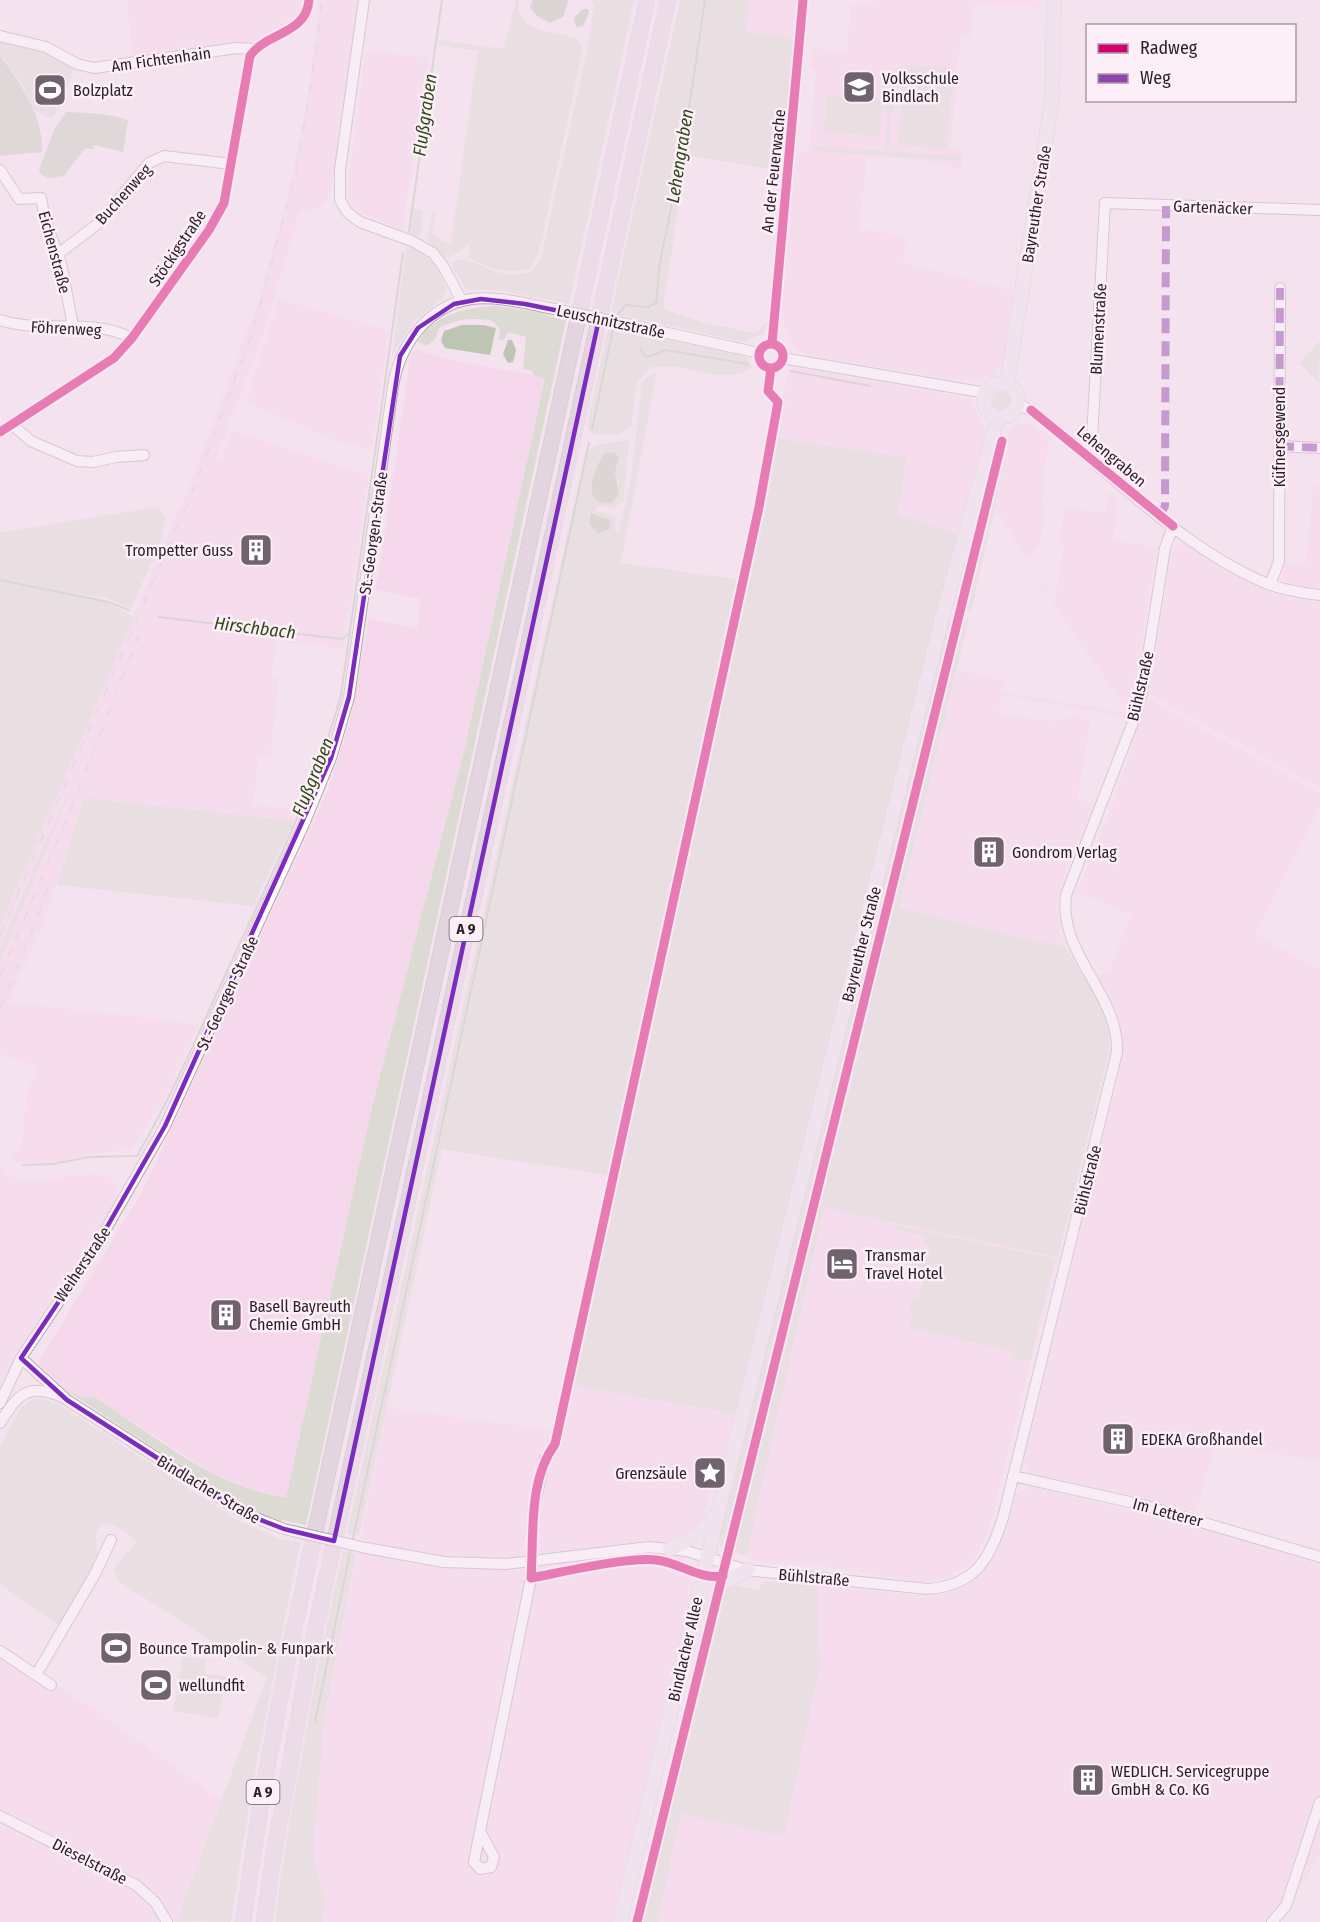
<svg xmlns="http://www.w3.org/2000/svg" width="1320" height="1922" font-family="'Fira Sans Condensed',sans-serif">
	<style>
		.built { fill: #f5d8eb }
		.green { fill: #dbdbd4; fill-rule: evenodd }
		.forest { fill: #c6cabc }
		.water { fill: #bdc6b2 }
		.lines { fill: none; stroke-linecap: round; stroke-linejoin: round }
		.stream { stroke: #bdc6b2; stroke-width: 2 }
		.minor-casing { stroke: #b4a7b0; stroke-width: 12 }
		.major-casing { stroke: #ccc4c9; stroke-width: 15 }
		.highway-casing { stroke: #ccc4c9; stroke-width: 16 }
		.minor { stroke: #fdfbfc; stroke-width: 10 }
		.major { stroke: #ede5eb; stroke-width: 14 }
		.highway { stroke: #e3d5df; stroke-width: 15 }
		.rail { stroke: #d7d2d5; stroke-width: 2; stroke-dasharray: 10 10; stroke-linecap: butt }
		.minor-bridge-casing { stroke: #b4a7b0; stroke-width: 12; stroke-linecap: butt }
		.minor-bridge { stroke: #fdfbfc; stroke-width: 10 }
		.quiet { stroke: #8e44ad; stroke-width: 8; stroke-dasharray: 15 8; stroke-linecap: butt }
		.cycleway-casing { stroke: #fceff8; stroke-width: 13 }
		.cycleway { stroke: #d6006c; stroke-width: 9 }
		.marked { fill: none; stroke: #7b2cbf; stroke-width: 4.5; stroke-linejoin: round }
		.labels { text-anchor: middle; stroke-width: 5; stroke-linejoin: round; paint-order: stroke }
		.shield { fill: #fceff8; stroke: #6a5d66; stroke-width: 1.5 }
		.shield-label { font-size: 15px; font-weight: bold; fill: #2b1f27 }
		.street-label { font-size: 16px; fill: #2b1f27; stroke: #fceff8 }
		.poi-label { font-size: 16px; fill: #2b1f27; stroke: #fceff8; text-anchor: start }
		.water-label { font-size: 18px; font-style: italic; fill: #2e4a18; stroke: #fceff8 }
	</style>
	<rect width="100%" height="100%" fill="#f4e2ee"/>
	<path class="built" d="M127,0H305L301,16L266,39L133,60Z
		M320,0H356L355,8L358,9L333,181L328,198L320,206L309,212L300,210L264,333L216,458L221,459L232,431L369,475L345,649L276,641L272,677L279,678L270,757L259,756L253,804L299,810L294,821L84,798L43,925L8,1002L199,1024L163,1102L132,1149L88,1154L53,1163H14L11,1156L22,1143L27,1089L35,1076L34,1066L0,1053V926L189,486L259,299L282,219L304,120Z
		M749,0H796L794,38L745,32Z
		M881,0H1038L1040,7L973,5L970,38H960L951,147L963,152L961,169L918,160L867,157L859,229L906,237L903,263L1014,291L1002,366L990,378L963,381L813,356L802,353L793,346L784,329L782,305L796,152H809L816,69L810,68L812,49L847,50L851,6Z
		M366,50L429,58L402,230L364,215L351,203L347,193Z
		M279,299L389,331L372,451L340,442L249,404L248,398L252,383Z
		M417,350L449,360L545,377L465,747L372,1107L286,1499L258,1493L207,1470L95,1397L85,1398L69,1392L38,1363L143,1190L313,824L328,790L350,722L369,619L417,629L421,599L374,589L379,575L411,353Z
		M796,367L970,398L984,427L987,428L960,535L898,515L905,457L774,438L788,372Z
		M1016,423L1033,425L1049,436L1042,489L1044,490L1042,504L1046,505L1040,545L1027,558L1055,602L1064,543L1059,542L1064,508L1105,513L1108,491L1118,499L1113,540L1157,547L1135,690L1127,717L1001,695L998,713L1057,722L1058,719L1067,720L1068,716L1091,720L1077,800L1094,803L1062,881L1057,907L1059,927L1066,948L899,908L957,669L1004,681L1002,692L1128,713L1044,589L995,507L1007,433Z
		M1314,485H1320V590L1291,585L1286,582L1282,574L1284,563L1305,566Z
		M1182,544L1189,545L1269,592L1290,598L1320,602V787L1149,694L1171,553L1174,547Z
		M1148,699L1320,793V808L1255,934L1320,970V1461L1216,1443L1196,1512L1032,1475L1026,1469L1024,1460L1114,1093H1116L1123,1052L1118,1014L1098,977L1110,969L1131,915L1077,892L1110,811Z
		M0,1164L8,1175L24,1181L93,1174L108,1177L114,1181L118,1192V1197L92,1243L28,1334L0,1386Z
		M824,1208L1058,1257L987,1535L976,1556L966,1566L947,1577L925,1582L911,1581L832,1567L769,1563L746,1557Z
		M570,1385L736,1414L713,1488H711L705,1514L693,1531L682,1568L692,1575L691,1592L612,1922H322L325,1898L313,1856L324,1720L387,1408L559,1431Z
		M1030,1487L1190,1523L1260,1543L1320,1565V1854L1279,1922H658L681,1814L784,1836L820,1666L817,1583L927,1597L949,1593L966,1586L978,1577L995,1556L1013,1497Z
		M0,1649L104,1716L221,1800L177,1922H0Z"/>
	<path class="green" d="M516,0H519C513,33 555,32 577,38L583,48L538,256L530,268C511,276 486,267 468,257L471,253L468,244L458,253L446,258L427,240L433,213H437L432,233L441,241L451,244L478,51L438,45L439,40L504,49Z
		M586,0H634L569,304L501,291L467,289L452,267L454,261C475,254 498,285 533,271L541,257L588,47L594,7L591,1Z
		M680,0H749L746,32L794,38L783,171L686,155L663,309L702,322L753,333L758,332L770,318L762,334L744,342L611,313Z
		M0,38L29,44L74,66L61,106L51,119L33,109L22,84L0,53Z
		M906,64L954,69L946,149L898,144Z
		M827,96L882,100L880,136L824,132Z
		M884,101L895,102L894,112L891,113L889,149H886L888,112H883Z
		M813,146L959,156V161L812,151Z
		M414,208L423,212L421,232L418,236L410,233Z
		M406,247C427,252 440,269 446,289L442,299L413,322L392,356Z
		M497,306L543,313V315L566,320L306,1525L282,1520L280,1523L245,1508L69,1392L85,1398L95,1397C153,1435 215,1488 286,1498L372,1107L465,747L545,378L533,375V371L523,369L526,337L509,332L503,340L498,339L500,329L493,321C474,317 456,319 439,328L435,339L427,346L418,342C431,314 470,307 497,306Z
		M608,330L629,334L630,331L745,356L752,367C724,389 681,358 650,368L637,383L631,426C619,438 606,436 591,433L587,425Z
		M1320,341L1319,383L1299,363Z
		M657,371L621,563L741,580L611,1176L442,1149L359,1536L347,1533L585,454L595,445L629,440L623,502L613,508L597,506L596,511L615,516L616,530H619L630,485L642,384L646,378ZM619,457L615,472L619,484L594,498L591,484L601,463Z
		M992 401a10 10 0 1 1 20 0a10 10 0 1 1-20 0Z
		M1007,433L995,507L971,611L965,608Z
		M1001,435L962,601L957,606L953,605C978,551 976,489 1001,435Z
		M774,438L906,457L898,515L960,535L736,1414L570,1385L671,916L677,904V890L739,610L742,603L744,581Z
		M158,507L166,518L158,549L131,608L104,597L73,594L97,598L134,617L0,926V533Z
		M969,618L899,908L1066,948C1084,979 1116,1018 1108,1055L1058,1257L824,1208L746,1557L733,1551L732,1548L962,622Z
		M948,619L956,621L726,1554L720,1546V1535Z
		M71,789L0,962V950L44,844Z
		M84,798L294,821L253,906L57,885Z
		M898,1226L1055,1259L1030,1361L1012,1359L1013,1351L910,1328L913,1311L910,1309L913,1296L919,1298L926,1270L907,1266L910,1253L928,1256L931,1246L924,1244L926,1236L897,1230Z
		M34,1398L55,1402L239,1521L280,1539L300,1542L252,1786L231,1922L177,1921L267,1677L120,1582L113,1569L137,1542C128,1533 98,1507 96,1538C96,1546 99,1553 96,1561C89,1583 71,1605 58,1625L0,1584V1445L22,1406Z
		M343,1551L356,1554L324,1720L313,1856L325,1898L322,1922H275L283,1860L319,1661Z
		M765,1581L817,1583L820,1666L784,1836L681,1814L658,1922H640L723,1591L736,1586L757,1590Z
		M183,1656L206,1660L204,1673L226,1677L218,1719L173,1711Z"/>
	<path class="forest" d="M0,55C20,83 44,117 42,152L0,156Z
		M66,112C84,113 111,113 128,120L123,152L94,145L93,149L85,148L64,176L48,178L41,174L39,170L55,128Z"/>
	<path class="water" d="M533,0H567L568,2L563,17L550,23L537,16L530,7Z
		M582,9H588L589,13L583,26L576,27L574,18Z
		M462,325H483L496,328L490,355L445,348L441,341L444,331Z
		M508,340H512L516,350L513,362L508,363L503,354Z
		M614,452L619,457L615,472L619,495L611,503C577,505 596,468 604,453Z
		M591,513L609,520L610,529L598,533L589,524Z"/>
	<g class="lines">
		<path class="stream" d="M409,231L442,0
			M616,317L626,305L648,307L656,303L660,262L682,155L705,0
			M641,348L643,354L648,357L665,350L748,364
			M791,371L870,386
			M592,429L614,325
			M0,580L108,602L129,610
			M158,617L342,639L350,633
			M23,1165L53,1164L89,1157L137,1156C174,1092 203,1023 234,956C274,870 316,786 341,695L403,253
			M352,1543L589,443
			M315,1722L351,1548"/>
		<g class="minor-casing">
			<path id="minor" d="M364,0L340,169V200L347,212L360,222L412,241L433,253L443,266L462,301
				M0,36L46,47L77,64L94,68L237,48L255,49
				M0,170L19,199L41,198L45,220L61,263L73,326
				M58,254L99,223L149,163L164,156L231,164
				M0,320C43,334 91,317 132,338
				M631,325L759,353
				M772,344L803,0
				M759 356a12 12 0 1 1 24 0a12 12 0 1 1-24 0Z
				M782,358L986,393
				M1018,403L1042,418C1106,471 1193,556 1271,585C1287,591 1303,593 1320,595
				M11,424L31,441L77,461L93,462L116,457L144,455
				M0,432L114,358L132,338L209,230L224,203L250,56C266,32 306,35 309,0
				M1279,446L1320,448
				M1083,451L1092,438L1105,203L1320,210
				M1270,585L1279,561L1280,288
				M21,1358L67,1400L243,1513L284,1529
				M0,1403L21,1358L96,1246L165,1126L304,824L331,758L349,697L393,386C400,345 427,306 471,299C496,296 524,303 549,308
				M0,1423C18,1394 28,1382 62,1397
				M1013,1476L1143,1505L1320,1557
				M366,1548L444,1562L506,1564L649,1547L687,1551L746,1570L927,1589C976,1586 991,1558 1004,1514L1117,1052C1119,993 1058,955 1066,895L1135,717L1142,693L1165,548L1173,526
				M0,1651L51,1685
				M36,1675L95,1574L111,1540
				M0,1816L136,1885L155,1902L167,1922
				M480,1831L494,1857L491,1867L480,1869L474,1862L480,1831L531,1578L533,1512L545,1458
				M1272,1922L1286,1906L1320,1802"/>
		</g>
		<g class="major-casing">
			<path id="major" d="M984 400a17 17 0 1 1 34 0a17 17 0 1 1-34 0Z
				M1007,384L1052,99L1054,0
				M670,1549L699,1533L715,1516
				M697,1607L712,1589L748,1570
				M620,1922L728,1472L943,614L998,417"/>
		</g>
		<g class="highway-casing">
			<path id="highway" d="M243,1922L263,1790L287,1662L647,0
				M264,1922L273,1859L309,1659L668,0"/>
		</g>
		<use href="#minor" class="minor"/>
		<use href="#major" class="major"/>
		<use href="#highway" class="highway"/>
		<path class="rail" d="M0,935L194,488L251,337L295,177L317,48L322,0
			M0,976L70,811L139,635
			M0,1009L36,922L51,878"/>
		<g class="minor-bridge-casing">
			<path id="minor-bridge" d="M549,308L631,325
				M284,1529L366,1548"/>
		</g>
		<use href="#minor-bridge" class="minor-bridge"/>
		<path class="quiet" d="M1279,446L1320,448
			M1279,484L1280,288
			M1160,516L1165,506L1166,206"/>
		<g class="cycleway-casing">
			<path id="cycleway" d="M772,344L803,0
				M759 356a12 12 0 1 1 24 0a12 12 0 1 1-24 0Z
				M1031,410L1173,526
				M0,432L114,358L132,338L209,230L224,203L250,56C266,32 306,35 309,0
				M723,1576C700,1580 678,1562 656,1560C626,1557 563,1572 531,1578C534,1534 528,1481 555,1444L759,507L778,402L768,391L771,368
				M637,1922L1002,441"/>
		</g>
		<use href="#cycleway" class="cycleway"/>
	</g>
	<path d="M0 0H1320V1922H0ZM481,299L525,304L599,319L334,1541L284,1529L243,1513L67,1400L21,1358L96,1246L165,1126L331,758L349,697L400,356L418,328L454,304Z" fill="#f4e2ee" fill-opacity=".55" fill-rule="evenodd"/>
	<path class="marked" d="M481,299L525,304L599,319L334,1541L284,1529L243,1513L67,1400L21,1358L96,1246L165,1126L331,758L349,697L400,356L418,328L454,304Z"/>
	<defs>
		<g id="school-square" transform="scale(1.725)"><rect x="-9" y="-9" width="18" height="18" rx="4" fill="#71636d" stroke="#fceff8"/><path d="M0-5L7-2L0 1L-7-2ZM-4 1L0 2.5L4 1V4Q0 6-4 4Z" fill="#fff"/></g>
		<g id="stadium-square" transform="scale(1.725)"><rect x="-9" y="-9" width="18" height="18" rx="4" fill="#71636d" stroke="#fceff8"/><path d="M0-5a6.5 5 0 1 0 0 10a6.5 5 0 1 0 0-10ZM-3.5-1.8h7v3.6h-7Z" fill="#fff"/></g>
		<g id="building-square" transform="scale(1.725)"><rect x="-9" y="-9" width="18" height="18" rx="4" fill="#71636d" stroke="#fceff8"/><path d="M-4-6H4V6H1V3H-1V6H-4ZM-2.5-4.3h1.7v1.8h-1.7ZM.8-4.3h1.7v1.8H.8ZM-2.5-1h1.7V.8h-1.7ZM.8-1h1.7V.8H.8Z" fill="#fff"/></g>
		<g id="hotel-square" transform="scale(1.725)"><rect x="-9" y="-9" width="18" height="18" rx="4" fill="#71636d" stroke="#fceff8"/><path d="M-6-4.5h1.5V1H6V5H4.5V3h-9V5H-6ZM-4 0a1.8 1.8 0 1 1 3.6 0ZM.5 0V-2.5h3Q6-2.5 6 0Z" fill="#fff"/></g>
		<g id="sight-square" transform="scale(1.725)"><rect x="-9" y="-9" width="18" height="18" rx="4" fill="#71636d" stroke="#fceff8"/><path d="M0-6L1.8-2.2L6-1.7L2.9 1.2L3.7 5.4L0 3.3L-3.7 5.4L-2.9 1.2L-6-1.7L-1.8-2.2Z" fill="#fff"/></g>
	</defs>
	<g fill-rule="evenodd">
		<use href="#school-square" x="859" y="87"/>
		<use href="#stadium-square" x="50" y="90"/>
		<use href="#building-square" x="256" y="550"/>
		<use href="#building-square" x="989" y="852"/>
		<use href="#hotel-square" x="842" y="1264"/>
		<use href="#building-square" x="226" y="1315"/>
		<use href="#building-square" x="1118" y="1439"/>
		<use href="#sight-square" x="710" y="1473"/>
		<use href="#stadium-square" x="116" y="1648"/>
		<use href="#stadium-square" x="156" y="1685"/>
		<use href="#building-square" x="1088" y="1780"/>
	</g>
	<g class="labels">
		<g class="shield">
			<rect x="449.5" y="917" width="33" height="24" rx="4.5"/>
			<rect x="246.5" y="1780" width="33" height="24" rx="4.5"/>
		</g>
		<g class="shield-label">
			<text x="466" y="934">A 9</text>
			<text x="263" y="1797">A 9</text>
		</g>
		<g class="street-label">
			<text transform="translate(161 59) rotate(-8)" y="6">Am Fichtenhain</text>
			<text transform="translate(773 171) rotate(-84)" y="6">An der Feuerwache</text>
			<text transform="translate(123 194) rotate(-48)" y="6">Buchenweg</text>
			<text transform="translate(1036 204) rotate(-81)" y="6">Bayreuther Straße</text>
			<text transform="translate(1213 207) rotate(2)" y="6">Gartenäcker</text>
			<text transform="translate(177 248) rotate(-56)" y="6">Stöckigstraße</text>
			<text transform="translate(55 252) rotate(75)" y="6">Eichenstraße</text>
			<text transform="translate(611 321) rotate(12)" y="6">Leuschnitzstraße</text>
			<text transform="translate(66 328) rotate(3)" y="6">Föhrenweg</text>
			<text transform="translate(1098 329) rotate(-87)" y="6">Blumenstraße</text>
			<text transform="translate(1279 437) rotate(-90)" y="6">Küfnersgewend</text>
			<text transform="translate(1112 456) rotate(40)" y="6">Lehengraben</text>
			<text transform="translate(373 533) rotate(-82)" y="6">St.-Georgen-Straße</text>
			<text transform="translate(1140 686) rotate(-77)" y="6">Bühlstraße</text>
			<text transform="translate(861 944) rotate(-76)" y="6">Bayreuther Straße</text>
			<text transform="translate(227 993) rotate(-65)" y="6">St.-Georgen-Straße</text>
			<text transform="translate(1087 1180) rotate(-76)" y="6">Bühlstraße</text>
			<text transform="translate(82 1264) rotate(-56)" y="6">Weiherstraße</text>
			<text transform="translate(209 1489) rotate(31)" y="6">Bindlacher Straße</text>
			<text transform="translate(1168 1512) rotate(15)" y="6">Im Letterer</text>
			<text transform="translate(814 1577) rotate(5)" y="6">Bühlstraße</text>
			<text transform="translate(685 1649) rotate(-77)" y="6">Bindlacher Allee</text>
			<text transform="translate(90 1861) rotate(27)" y="6">Dieselstraße</text>
		</g>
		<g class="poi-label">
			<text x="882" y="84">Volksschule<tspan x="882" dy="18">Bindlach</tspan></text>
			<text x="73" y="96">Bolzplatz</text>
			<text x="233" y="556" text-anchor="end">Trompetter Guss</text>
			<text x="1012" y="858">Gondrom Verlag</text>
			<text x="865" y="1261">Transmar<tspan x="865" dy="18">Travel Hotel</tspan></text>
			<text x="249" y="1312">Basell Bayreuth<tspan x="249" dy="18">Chemie GmbH</tspan></text>
			<text x="1141" y="1445">EDEKA Großhandel</text>
			<text x="687" y="1479" text-anchor="end">Grenzsäule</text>
			<text x="139" y="1654">Bounce Trampolin- &amp; Funpark</text>
			<text x="179" y="1691">wellundfit</text>
			<text x="1111" y="1777">WEDLICH. Servicegruppe<tspan x="1111" dy="18">GmbH &amp; Co. KG</tspan></text>
		</g>
		<g class="water-label">
			<text transform="translate(425 115) rotate(-82)" y="6">Flußgraben</text>
			<text transform="translate(680 156) rotate(-81)" y="6">Lehengraben</text>
			<text transform="translate(255 628) rotate(7)" y="6">Hirschbach</text>
			<text transform="translate(313 777) rotate(-68)" y="6">Flußgraben</text>
		</g>
	</g>
	<rect x="1086" y="24" width="210" height="78" fill="#fceff8" stroke="#a89ca4" stroke-width="1.5"/>
	<rect x="1098" y="44" width="30" height="9" fill="#d6006c" stroke="#a89ca4" stroke-width="1.5"/>
	<text x="1140" y="54" font-size="18" fill="#2b1f27">Radweg</text>
	<rect x="1098" y="74" width="30" height="9" fill="#8e44ad" stroke="#a89ca4" stroke-width="1.5"/>
	<text x="1140" y="84" font-size="18" fill="#2b1f27">Weg</text>
</svg>
